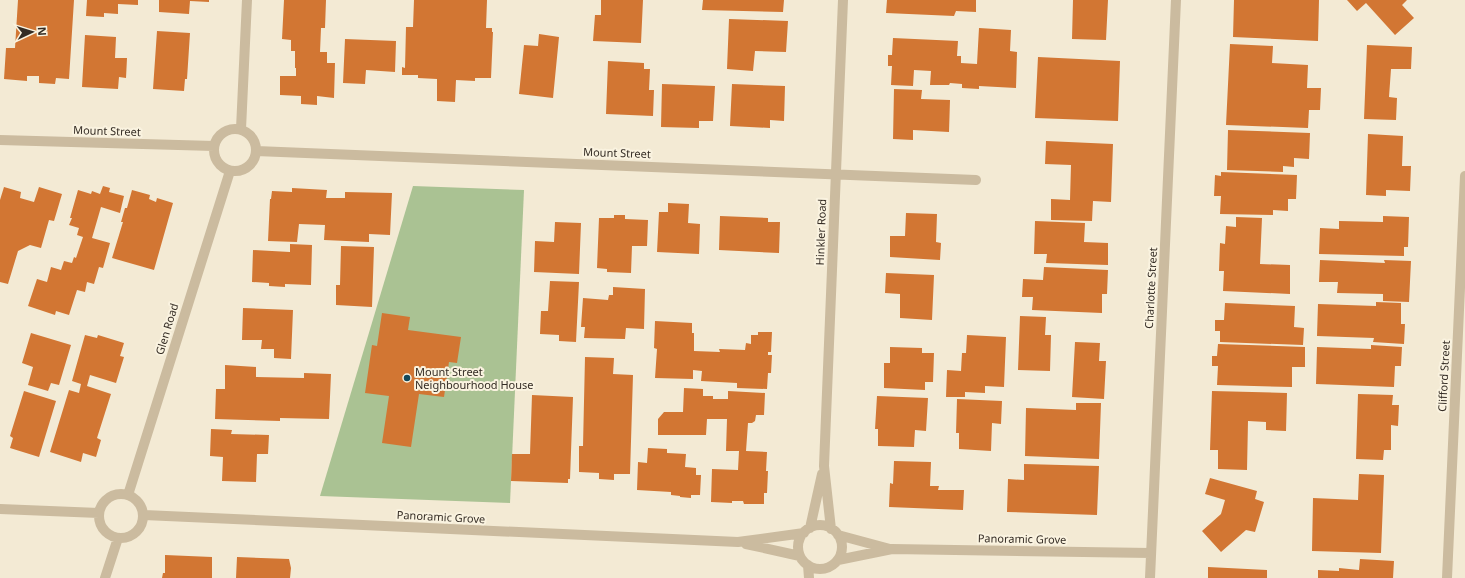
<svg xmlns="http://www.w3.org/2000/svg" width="1465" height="578" font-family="'Noto Sans',sans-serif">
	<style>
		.green { fill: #aac293 }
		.building { fill: #d27633 }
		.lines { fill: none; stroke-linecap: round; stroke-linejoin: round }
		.street { stroke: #cbbb9f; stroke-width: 10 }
		.poi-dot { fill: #164859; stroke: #faf3e0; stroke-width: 1.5 }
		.labels { text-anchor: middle; stroke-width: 4; stroke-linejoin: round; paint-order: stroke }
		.street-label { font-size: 11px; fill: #342c24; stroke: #faf3e0 }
		.poi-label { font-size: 11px; fill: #342c24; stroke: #faf3e0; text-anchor: start }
	</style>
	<rect width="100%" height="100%" fill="#f3ead4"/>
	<path class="green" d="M413,186L524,190L510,503L320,496Z"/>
	<path class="building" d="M18,0H74L69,79L56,78L55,84L39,83V76H27V81L4,79L6,48H15Z
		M87,0H138V5L118,4V14L104,13V17L86,16Z
		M159,0H209V2L190,1L189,14L159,12Z
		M284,0H326L325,28H321L320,52H327V63H335L334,98L317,96V105L301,104V96L280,95V76H296V68H295V51H291V40L282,39Z
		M414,0H487L486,28H492V32H493L491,78H475V81L456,80L455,102L437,101V79L418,78V75H402V67L405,68L406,27H413Z
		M601,0H643L641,43L593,41L595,15H601Z
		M703,0H784L783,12L702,10Z
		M887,0H976V12L956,11L954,16L886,13Z
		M1073,0H1108L1106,40L1072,39Z
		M1234,0H1319L1318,41L1233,37Z
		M1347,0H1407L1402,5L1414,18L1395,35L1366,3L1357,11Z
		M729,19L788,21L786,52L755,51L753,71L727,69Z
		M979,28L1011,30L1010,51L1017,52L1016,88L979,86V89L962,88V84L950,83L949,85H930L931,71L914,70L913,86L891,85L892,66H888V55H892L893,38L958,41L957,56H961V63L977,64Z
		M157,31L190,33L187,79H185L184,91L153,89Z
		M539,34L559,37L553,98L519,94L524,45L538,46Z
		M85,35L116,37L115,58H127L126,78L119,77L118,89L82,87Z
		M345,39L396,41L395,72L366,70L365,84L343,83Z
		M1230,44L1273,46L1272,63L1308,65L1307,88H1321L1320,110H1309L1308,128L1226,125Z
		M1367,45L1412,47L1411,69H1391L1389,97L1397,98L1396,120L1364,119Z
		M1038,57L1120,61L1118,121L1035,118Z
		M608,61L644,63V69H650L649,90H654L653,116L606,114Z
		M662,84L715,86L713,121H699V128L661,127Z
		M732,84L785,86L784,121L770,120V128L730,126Z
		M894,89L922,90L921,99L950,100L949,132L913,130V140L893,139Z
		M1228,130L1310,133L1309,159L1294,158V167L1283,166V172L1227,170Z
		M1368,134L1403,136L1402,166H1411L1410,191L1386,190V196L1366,195Z
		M1046,141L1113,144L1111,202L1093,201L1092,221L1051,220V199L1070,200L1071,165L1045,164Z
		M1221,172L1297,175L1296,199H1288V211L1273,210V215L1220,214L1221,196H1214L1215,175L1221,176Z
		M103,186L110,188L109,192L124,196L120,213L101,207L92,238L110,243L103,268L99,267L94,284L87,282L85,292L77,290L69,315L56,311L55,315L28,306L37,279L47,282L51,267L61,270L64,261L72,263L74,257L76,258L83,237L77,235L79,228L69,225L72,218H70L78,190L91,194L92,191L100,194Z
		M4,187L21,192L20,198L34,202L39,187L62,194L54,221L49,220L41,248L30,245L18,251L8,284L0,282V200Z
		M292,188L327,190L326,198H345V192L392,193L390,235L369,234V242L324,240L325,225L299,224L297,242L268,241L270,199H271L272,191L292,192Z
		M132,190L150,195L149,199L156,202L157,198L173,203L154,270L112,258L123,222H121L125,208H127Z
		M668,203L689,204L688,223L700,224L699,254L657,252L659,212H668Z
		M906,213L937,214L936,242L941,243L940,260L890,257V236H905Z
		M614,215H625V219L648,220L647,246H632L631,273L607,272V269L597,268L599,218H614Z
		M720,216L768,218V222H780L779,253L719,250Z
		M1383,216L1409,217L1408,247H1404V256L1319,254L1320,228L1339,229V221L1383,222Z
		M1236,217L1262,218L1260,264L1290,265V294L1223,291L1224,271H1219L1220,243L1225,244L1226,226L1236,227Z
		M1035,221L1085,223L1084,242L1108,243V265L1046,263L1047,254H1034Z
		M555,222L581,223L579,274L534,272L535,241L554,242Z
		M290,244L312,245L311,285L285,284V287L269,286V283L252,282L253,250L290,252Z
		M341,246L374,247L372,307L336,305V285H340Z
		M1320,260L1385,263L1384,260L1411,261L1409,302L1383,301V294L1337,293L1338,282H1319Z
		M1044,267L1108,270L1107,294H1102V313L1032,310L1033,297H1022L1023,279L1043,280Z
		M886,273L934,275L932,320L900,318V294L885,293Z
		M550,281L579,282L576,342L559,341V335L540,334L541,311H548Z
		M613,287L645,289L644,329L626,328L625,339L584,338L585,327H581L583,298L608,300L609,295H613Z
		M1376,302L1401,303V324H1405L1404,344L1373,342L1374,338L1317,336L1318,304L1376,306Z
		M1225,303L1295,306L1294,327L1304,328L1303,345L1220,342V331H1215V320H1224Z
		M243,308L293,310L291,359L274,358V349H261L262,340H242Z
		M382,313L410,317L408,330L461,337L457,363L449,362L444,397L419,394L411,447L382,443L389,396L365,393L372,345L377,346Z
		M1020,316L1046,317L1045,335H1051L1050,371L1018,370Z
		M655,321L692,323V333H694V351L720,352L719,349L745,350L746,343L751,344V335H758V332H772L771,352H768V355H772L771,373H768L767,389L737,388V383L701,381L702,371L693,370V379L655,378L657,349L654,348Z
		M31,333L71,345L59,385L51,383L48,391L28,385L33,367L22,363Z
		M85,335L97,338L98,335L124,343L120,356L124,357L116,383L90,375L87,386L111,394L97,438L101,440L96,457L83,453L81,462L50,452L69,390L79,393L81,384L72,381Z
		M967,335L1006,337L1004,387L985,386V393L965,392V397H946L947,370L961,371L962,353H966Z
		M1075,342L1100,343L1099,361H1106L1104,399L1072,397Z
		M1218,344L1305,347V367H1292V387L1217,385L1218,366H1212V356H1217Z
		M1371,345L1402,347L1401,366H1395L1394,387L1316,384L1317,347L1371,349Z
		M890,347L922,348V353H934L933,382H925V390L884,388V363H890Z
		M585,357L614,358L613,374L633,375L630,474H614V480L599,479V473L579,472V446H583Z
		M225,365L256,367V377L304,378V373L331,374L329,419L280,418V421L215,419L216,389H225Z
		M684,388L703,389V396H713V399H728V391L765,393L764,415H756L755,421L752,423H748L746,451L767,452L766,471H768L767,493H764V504H744L743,501H732V503L711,502L712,469L738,470L739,451H726L727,419H707L706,435H658V419L664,412H683Z
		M24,391L56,401L39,457L10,448L13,438L10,436Z
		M1212,391L1287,393L1286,431L1266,430V422L1248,421L1247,470L1218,469V450H1210Z
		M1358,394L1393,395L1392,405H1399L1398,426L1391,425V450H1384L1383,460L1356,459Z
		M532,395L573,397L570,479H568V483L511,481L512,454H530Z
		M877,396L928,398L926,431L915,430L914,447L878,446V429H875Z
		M957,399L1002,401L1001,424L992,423L991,451L959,449V433H956Z
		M1076,403H1101L1099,459L1025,456L1026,408L1076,410Z
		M211,429L232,430L231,434L269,435L268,454H257L256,482L222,481L223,457L210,456Z
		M648,448L667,449V453L686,454L685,467L696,468V475H701L700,495H691V498L680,497V496L671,495V492L637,490L638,462L647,463Z
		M894,461L931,462L930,486H939L938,490H964L963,510L889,507L890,483L893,484Z
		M1024,464L1099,466L1097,515L1007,512L1008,479L1024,480Z
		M1359,474L1384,475L1381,553L1312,551L1313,498L1358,500Z
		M1210,478L1257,491L1255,499L1264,502L1255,532L1246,530L1221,552L1202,531L1221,514L1225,500L1205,494Z
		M165,555L212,557V578H162L163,573H165Z
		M237,557L289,559L291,568L290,578H236Z
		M1360,559L1394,561L1393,578H1318V570L1339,571V568L1359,570Z
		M1208,567L1267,570V578H1208Z"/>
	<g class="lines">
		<path class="street" d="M214 150a21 21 0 1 1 42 0a21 21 0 1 1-42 0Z
			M241,129L247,0
			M0,140L214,146
			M256,151L976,180
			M99 516a22 22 0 1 1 44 0a22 22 0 1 1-44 0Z
			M128,495L230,171
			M0,509L99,513
			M144,515L738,542L804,533
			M798 547a22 22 0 1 1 44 0a22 22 0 1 1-44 0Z
			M810,528L822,474
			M831,529L824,466L843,0
			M838,535L890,549
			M746,544L800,556
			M838,560L892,549L1151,553
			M808,565L809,578
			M105,578L118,538
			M1150,578L1176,0
			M1447,578L1465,176"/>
	</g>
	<circle class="poi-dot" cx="407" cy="378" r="4"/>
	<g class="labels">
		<g class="street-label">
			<text transform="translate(107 131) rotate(2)" y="4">Mount Street</text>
			<text transform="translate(617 153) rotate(2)" y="4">Mount Street</text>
			<text transform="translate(821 232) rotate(-88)" y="4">Hinkler Road</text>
			<text transform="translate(1151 288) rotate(-87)" y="4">Charlotte Street</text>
			<text transform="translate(167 329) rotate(-73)" y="4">Glen Road</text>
			<text transform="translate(1444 376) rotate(-87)" y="4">Clifford Street</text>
			<text transform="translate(441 517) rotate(3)" y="4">Panoramic Grove</text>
			<text transform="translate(1022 539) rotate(1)" y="4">Panoramic Grove</text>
		</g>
		<g class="poi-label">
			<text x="415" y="376">Mount Street<tspan x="415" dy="13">Neighbourhood House</tspan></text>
		</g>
	</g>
	<g transform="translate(32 32) rotate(86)" stroke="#faf3e0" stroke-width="3" paint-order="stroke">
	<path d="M0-3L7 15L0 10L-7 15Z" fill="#342c24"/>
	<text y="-6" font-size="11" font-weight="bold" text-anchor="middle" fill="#342c24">N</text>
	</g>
</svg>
